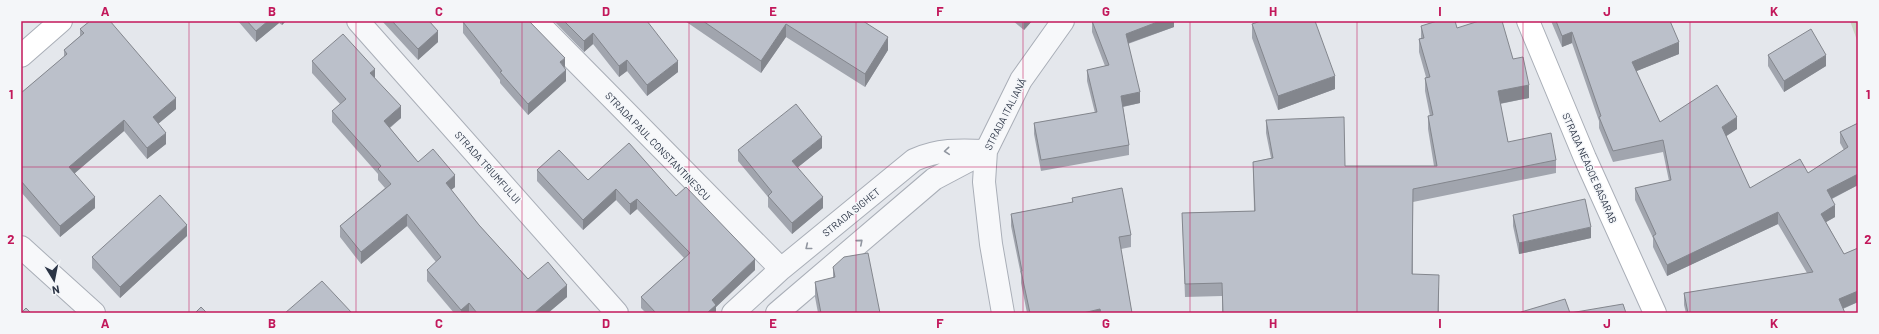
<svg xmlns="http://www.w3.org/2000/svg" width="1879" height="334" font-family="Barlow,sans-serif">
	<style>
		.green { fill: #c9d6c5 }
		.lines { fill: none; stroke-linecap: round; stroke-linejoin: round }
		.street-casing { stroke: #a9aeb7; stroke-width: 24 }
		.secondary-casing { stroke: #a9aeb7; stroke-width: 24 }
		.street { stroke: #f7f8fa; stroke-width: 22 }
		.secondary { stroke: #fff; stroke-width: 22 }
		.wall { fill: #a1a5ae }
		.shaded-wall { fill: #83868d }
		.building { fill: #bbc0ca; stroke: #83868d }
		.oneway { stroke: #9196a0 }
		.grid { fill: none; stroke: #c2185b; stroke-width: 1; stroke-opacity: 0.55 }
		.labels { text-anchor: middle; stroke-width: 3; stroke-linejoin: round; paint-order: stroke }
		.street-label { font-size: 10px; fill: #2b3445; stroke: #f4f6f9 }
		.neatline { fill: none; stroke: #c2185b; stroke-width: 1.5 }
		.grid-label { font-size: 13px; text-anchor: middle; font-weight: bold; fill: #c2185b }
	</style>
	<rect width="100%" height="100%" fill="#e4e7ec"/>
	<path class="green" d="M1850,21H1858V43Z"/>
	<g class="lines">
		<g class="street-casing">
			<path id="street" d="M358,21L617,313
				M536,21L781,269
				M21,247L94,313
				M733,313L781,269L914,160C939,149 959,150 986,151
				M777,313L934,179L985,152
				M1003,313L991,244L984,182L986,151L1021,80L1063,21"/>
		</g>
		<g class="secondary-casing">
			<path id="secondary" d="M1528,21L1585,158L1655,313
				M21,56L61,21"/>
		</g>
		<use href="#street" class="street"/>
		<use href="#secondary" class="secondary"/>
	</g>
	<path class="wall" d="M238,21H286L282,25L279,23L256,42Z
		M382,21H429L438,42L418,60Z
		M554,21H647L678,72L647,96L627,71L619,77L593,44L584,52Z
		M685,21H863L888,50L865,87L786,37L761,73Z
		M1013,21H1032L1024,30Z
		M1092,21H1174V27L1128,44L1140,103L1123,107L1129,145V155L1041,171L1034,134V123L1095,113L1087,81V70L1105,66L1092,32Z
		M1551,21H1670L1679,54L1636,71L1660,122L1737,129L1726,136L1750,188L1808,173L1844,150L1840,143V132L1858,123V185L1832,199L1835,217L1826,222L1844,254L1858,248V302L1843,309L1845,313H1686L1684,305V293L1807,273L1778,224L1667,276L1653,247V238L1635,200V188L1669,181L1663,152L1613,162L1599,128V121L1572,43L1562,47Z
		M463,22L565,69L566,81L528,115L500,83V80L463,33Z
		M1252,24L1335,89L1278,110L1252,38Z
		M1421,26L1457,28L1513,59L1529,98L1500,104L1508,142L1556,160V173L1413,202V274L1439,288V313H1222V296L1185,297L1182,213L1254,211L1253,162L1271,158L1266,133V120L1345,166H1434L1428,129V116H1430L1425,91V78L1426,77L1419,52V39L1421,38Z
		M80,29L176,109L158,124L166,144L147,159L124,131L74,174L95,208L60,237L21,192V93L64,57V50L80,36Z
		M1768,55L1826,66L1784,92L1768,66Z
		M312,61L375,78L401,118L390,128L418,162L455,187L451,190L479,225L528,279L567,297L548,313H454L427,281V270L436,262L407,226L361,264L340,237V226L385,188L378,180V174L332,122V111L340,104L312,73Z
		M822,148L798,167L823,208L792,234L768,207V197L738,161V150Z
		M537,170L588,180L676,196L755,270L716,307V313H646L641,308V297L684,258L637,209L630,215L616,200L583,230L537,181Z
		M1072,198L1131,235V247L1121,249L1132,313H1027L1021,283V275L1011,226V214L1072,202Z
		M1513,215L1591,238L1519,254L1513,226Z
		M187,236L120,298L92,268V257Z
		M833,267L880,313H818L815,297V282L833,278Z"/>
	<path class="shaded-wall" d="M268,21H279V23L256,42V31Z
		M282,21H286L282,25Z
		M1024,21H1032L1024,30Z
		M1160,21H1174V27L1126,44V34Z
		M786,24V37L761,73V61Z
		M438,31V42L418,60V49Z
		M1572,32V43L1562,47V36Z
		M593,33V44L584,52V41Z
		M888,37V50L865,87V74Z
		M1679,42V54L1632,73V62Z
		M1826,55V66L1784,92V81Z
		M565,58V68L560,62Z
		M627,60V71L619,77V66Z
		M678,61V72L647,96V85Z
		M375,69V80L370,73Z
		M566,70V81L528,115V104Z
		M1335,76V89L1278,110V96Z
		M1529,85V98L1498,104V91Z
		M1140,92V103L1121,107V96Z
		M176,98V109L153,128V117Z
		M401,106V118L384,132V121Z
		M1737,117V129L1722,139V127Z
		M124,120V131L69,178V167Z
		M166,133V144L147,159V148Z
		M822,137V148L792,172V161Z
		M1858,174V185L1827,201V190Z
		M455,175V187L446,194V183Z
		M616,189V200L583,230V220Z
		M95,197V208L60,237V226Z
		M823,197V208L792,234V223Z
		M637,199V209L630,215V204Z
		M1835,205V217L1821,225V214Z
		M1778,212V224L1667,276V265Z
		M407,214V226L361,264V252Z
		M187,225V236L120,298V287Z
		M1591,227V238L1519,254V243Z
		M755,259V270L716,307V313H707L712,300Z
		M567,285V297L548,313H534Z
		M1858,291V302L1839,310V299Z
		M469,303V313H461V310Z
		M1100,309V313H1083Z"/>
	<path class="building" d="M90,21H110L176,98L153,117L166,133L147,148L124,120L69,167L95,197L60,226L21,181V93L67,54L64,50L84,33L80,29Z
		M247,21H268L256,31Z
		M392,21H429L438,31L418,49Z
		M464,21H529L565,58L560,62L566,70L528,104L500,72L502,71L463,22Z
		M564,21H647L678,61L647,85L627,60L619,66L593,33L584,41Z
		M703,21H863L888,37L865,74L786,24L761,61Z
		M1092,21H1160L1126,34L1140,92L1121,96L1129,145L1041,160L1034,123L1097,112L1087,70L1109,65Z
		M1261,21H1315L1335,76L1278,96L1252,24Z
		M1437,21H1455L1457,28L1479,21H1502L1513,59L1523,57L1529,85L1498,91L1508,142L1551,133L1556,160L1413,189L1412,274L1439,275L1438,313H1223L1222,283L1185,284L1182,213L1255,211L1253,162L1273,158L1266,120L1344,117L1345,166H1437L1428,116L1433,115L1425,78L1430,77L1419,39L1424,38L1421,26Z
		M1556,21H1670L1679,42L1632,62L1660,122L1717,85L1737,117L1722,127L1750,188L1800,159L1808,173L1848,147L1840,132L1858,123V174L1827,190L1835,205L1821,214L1844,254L1858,248V291L1839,299L1845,313H1688L1684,293L1813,272L1778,212L1667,265L1653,236L1656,234L1635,188L1671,180L1663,140L1613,151L1599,117L1601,116L1572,32L1562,36Z
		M1811,29L1826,55L1784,81L1768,55Z
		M343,34L375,69L370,73L401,106L384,121L418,162L433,149L455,175L446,183L479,225L528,279L548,262L567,285L534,313H477L469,303L461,310L427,270L441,257L407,214L361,252L340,226L391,184L378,169L381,166L332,111L346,99L312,61Z
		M796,104L822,137L792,161L823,197L792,223L768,196L772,192L738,150Z
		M629,143L676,196L686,187L755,259L712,300L716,305L707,313H656L641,297L690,253L637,199L630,204L616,189L583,220L537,170L559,150L588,180Z
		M1122,188L1131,235L1119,237L1132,313H1101L1100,309L1083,313H1030L1021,271H1022L1011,214L1073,202L1072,198Z
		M160,195L187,225L120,287L92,257Z
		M1585,199L1591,227L1519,243L1513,215Z
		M868,253L880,313H821L815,282L835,277L833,267L844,257Z
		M322,281L352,313H285Z
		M1565,299L1570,313L1623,304L1626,313H1521V312Z
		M201,307L207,313H195Z
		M26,308L31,313H21Z"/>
	<defs><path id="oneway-chevron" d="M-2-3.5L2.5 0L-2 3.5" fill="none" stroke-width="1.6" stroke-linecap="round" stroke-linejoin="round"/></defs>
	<g class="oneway">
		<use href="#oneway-chevron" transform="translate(947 151) rotate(175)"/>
		<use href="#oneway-chevron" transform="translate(860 242) rotate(-41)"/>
		<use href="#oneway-chevron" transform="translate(808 247) rotate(141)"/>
	</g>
	<path class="grid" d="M189,21V313M356,21V313M522,21V313M689,21V313M856,21V313M1023,21V313M1190,21V313M1357,21V313M1523,21V313M1690,21V313M21,167H1858"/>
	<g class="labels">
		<g class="street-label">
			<text transform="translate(1005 114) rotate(-63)" y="4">STRADA ITALIANĂ</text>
			<text transform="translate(658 146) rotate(46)" y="4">STRADA PAUL CONSTANTINESCU</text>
			<text transform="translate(488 167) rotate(48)" y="4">STRADA TRIUMFULUI</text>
			<text transform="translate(1590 168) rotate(66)" y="4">STRADA NEAGOE BASARAB</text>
			<text transform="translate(851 212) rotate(-39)" y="4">STRADA SIGHET</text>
		</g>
	</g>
	<rect width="1879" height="334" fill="none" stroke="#f4f6f9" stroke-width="44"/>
	<g transform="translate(54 280) rotate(170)" stroke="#f4f6f9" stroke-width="3" paint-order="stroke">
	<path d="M0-3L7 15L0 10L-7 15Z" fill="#2b3445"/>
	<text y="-6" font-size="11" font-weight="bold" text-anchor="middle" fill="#2b3445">N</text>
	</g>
	<rect x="22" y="22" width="1835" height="290" class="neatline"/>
	<g class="grid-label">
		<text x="105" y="16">A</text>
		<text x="272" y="16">B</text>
		<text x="439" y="16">C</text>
		<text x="606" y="16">D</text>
		<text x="773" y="16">E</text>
		<text x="940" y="16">F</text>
		<text x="1106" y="16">G</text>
		<text x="1273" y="16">H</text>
		<text x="1440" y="16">I</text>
		<text x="1607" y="16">J</text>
		<text x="1774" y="16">K</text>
		<text x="11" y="99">1</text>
		<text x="1868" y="99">1</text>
		<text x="11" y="244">2</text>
		<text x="1868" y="244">2</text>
		<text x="105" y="328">A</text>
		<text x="272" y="328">B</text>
		<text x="439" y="328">C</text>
		<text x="606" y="328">D</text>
		<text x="773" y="328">E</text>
		<text x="940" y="328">F</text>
		<text x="1106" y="328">G</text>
		<text x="1273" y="328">H</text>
		<text x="1440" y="328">I</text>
		<text x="1607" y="328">J</text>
		<text x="1774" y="328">K</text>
	</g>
</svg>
